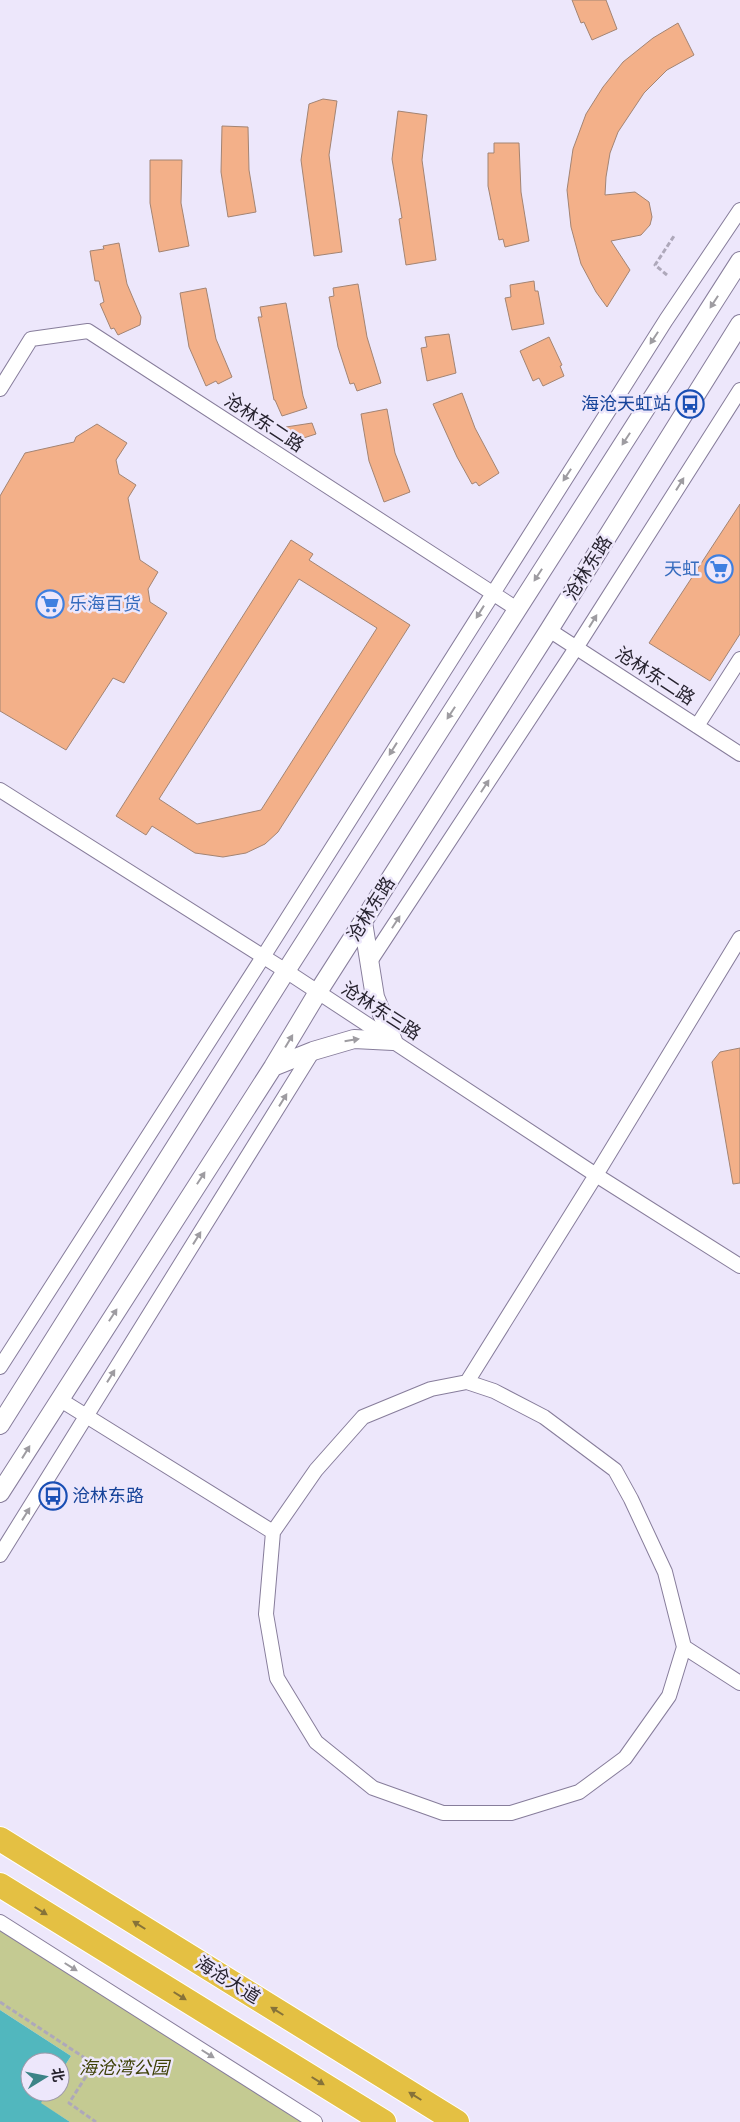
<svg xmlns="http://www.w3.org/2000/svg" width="740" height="2122" font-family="Merriweather,'Noto Sans SC',serif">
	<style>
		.green { fill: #c4ca92 }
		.water { fill: #51b7be }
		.building { fill: #f3b089; stroke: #a38473; fill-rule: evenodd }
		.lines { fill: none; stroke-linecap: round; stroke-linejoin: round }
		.minor-casing { stroke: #877d9b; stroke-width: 16 }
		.tertiary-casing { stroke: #877d9b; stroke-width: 20 }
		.trunk-casing { stroke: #fff; stroke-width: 26 }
		.path { stroke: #aea8ba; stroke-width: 3; stroke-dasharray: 5 2.5; stroke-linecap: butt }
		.minor { stroke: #fff; stroke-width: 14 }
		.tertiary { stroke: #fff; stroke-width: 18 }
		.trunk { stroke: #e4c043; stroke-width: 24 }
		.oneway { fill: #9e9ca1 }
		.oneway2 { fill: #867239 }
		.labels { text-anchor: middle; stroke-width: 5; stroke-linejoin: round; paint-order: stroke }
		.transit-label { font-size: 18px; fill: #164399; stroke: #ede7fb; text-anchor: end }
		.street-label { font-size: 18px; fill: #27232f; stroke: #ede7fb }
		.shop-label { font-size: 18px; fill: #366cbe; stroke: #ede7fb; text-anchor: end }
		.park-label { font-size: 18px; font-style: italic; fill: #3e4107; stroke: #ede7fb }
	</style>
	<rect width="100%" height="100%" fill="#ede7fb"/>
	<path class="green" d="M0,1925L306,2122H70L40,2103L47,2092H60V2073L71,2056L0,2010Z"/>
	<path class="water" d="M0,2010L71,2056L60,2073V2062H30V2092H47L41,2103L70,2122H0Z"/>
	<path class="building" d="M572,0H606L617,29L592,40L584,22L581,23Z
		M678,23L694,55L667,70L644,93L618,132L610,153L606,177L605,195L635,192L649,202L652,217L650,225L641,235L611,241L630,270L607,307L596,292L581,264L571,227L567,190L573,149L586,114L603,87L623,62L653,38Z
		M323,99L337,101L329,155L342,252L314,256L301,160L309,104Z
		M398,111L427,115L422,160L436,260L406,265L399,219L402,218L392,159Z
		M222,126L248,127L249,170L256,212L228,217L221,172Z
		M494,143H519L521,192L529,241L505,247L503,239L499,240L488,186V153H494Z
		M150,160H182L181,203L189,246L159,252L150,203Z
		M119,243L127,284L141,317L140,325L118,335L114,328L111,329L100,304L104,302L99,281H95L90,251L104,249L103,246Z
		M534,281L535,291H538L544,324L512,330L505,298L511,297L510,285Z
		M358,284L367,337L381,383L357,391L354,383L350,384L338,347L329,297L334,296L333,288Z
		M206,288L216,339L232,377L218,384L216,381L206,386L189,347L180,293Z
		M286,303L303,396L307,408L282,416L275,400H274L258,317H262L260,307Z
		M449,334L456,373L427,381L421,348L427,347L425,337Z
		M549,337L562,365L560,366L564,376L543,386L539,378L533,381L520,351Z
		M462,393L475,428L499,473L479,486L476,482L472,484L457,457L433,404Z
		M387,409L395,453L410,492L384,502L369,461L361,414Z
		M312,423L316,434L291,442L286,427Z
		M97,424L127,443L116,460L119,474L136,485L128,498L140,560L158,572L148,589L150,602L167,613L124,683L113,678L66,750L0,711V496L25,453L74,442L76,437Z
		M740,504V634L710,681L649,643Z
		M291,540L313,554L309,560L410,625L278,832L265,844L246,853L223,857L195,853L152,826L146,835L116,816ZM299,579L377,628L261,810L197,824L159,799Z
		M740,1048V1183L733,1184L712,1062L720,1052Z"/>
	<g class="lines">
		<g class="minor-casing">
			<path id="minor" d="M0,389L31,339L88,331L517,609
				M549,630L740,754
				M697,726L740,659
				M0,790L286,971L596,1175L740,1266
				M369,963L576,648L740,390
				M0,1367L263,957L666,320L740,210
				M467,1382L494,1391L544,1417L615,1470L631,1499L665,1572L684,1647L669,1696L625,1758L579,1792L511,1813H443L373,1788L316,1742L277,1678L266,1614L273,1532L316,1470L363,1417L431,1389Z
				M467,1382L596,1175L740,938
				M59,1399L273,1532
				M0,1555L313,1051
				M684,1647L740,1683
				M0,1922L315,2122"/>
		</g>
		<g class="tertiary-casing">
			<path id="tertiary" d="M273,1067L313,1051L354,1039L393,1041L375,997L363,922
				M0,1425L286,971L740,261
				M0,1493L273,1067L318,992L549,630L740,324"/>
		</g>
		<g class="trunk-casing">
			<path id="trunk" d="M0,1839L457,2122
				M0,1885L384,2122"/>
		</g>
		<path class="path" d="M667,275L655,265L674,236
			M0,2002L94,2064L69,2103L96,2122"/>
		<use href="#minor" class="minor"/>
		<use href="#tertiary" class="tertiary"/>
		<use href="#trunk" class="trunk"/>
	</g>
	<defs><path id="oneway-solid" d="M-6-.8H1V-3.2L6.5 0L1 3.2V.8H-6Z" transform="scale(1.25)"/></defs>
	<g class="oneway">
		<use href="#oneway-solid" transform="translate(714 302) rotate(123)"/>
		<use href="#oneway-solid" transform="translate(654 338) rotate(123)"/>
		<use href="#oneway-solid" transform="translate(626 439) rotate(123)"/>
		<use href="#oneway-solid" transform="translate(567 475) rotate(123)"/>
		<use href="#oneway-solid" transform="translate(680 484) rotate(-58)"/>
		<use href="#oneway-solid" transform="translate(538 575) rotate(123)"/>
		<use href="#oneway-solid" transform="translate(480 612) rotate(122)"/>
		<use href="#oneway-solid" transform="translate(593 621) rotate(-58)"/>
		<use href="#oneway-solid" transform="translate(451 713) rotate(123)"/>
		<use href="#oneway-solid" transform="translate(393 749) rotate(122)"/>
		<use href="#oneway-solid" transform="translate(485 786) rotate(-57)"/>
		<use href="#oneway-solid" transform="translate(396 922) rotate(-57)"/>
		<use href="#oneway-solid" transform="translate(352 1040) rotate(-9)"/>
		<use href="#oneway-solid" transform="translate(289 1041) rotate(-59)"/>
		<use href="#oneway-solid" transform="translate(283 1100) rotate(-58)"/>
		<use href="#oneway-solid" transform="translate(201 1178) rotate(-57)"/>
		<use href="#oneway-solid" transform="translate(197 1238) rotate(-58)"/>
		<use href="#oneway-solid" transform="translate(113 1315) rotate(-57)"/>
		<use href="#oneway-solid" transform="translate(111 1376) rotate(-58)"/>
		<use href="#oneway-solid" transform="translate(26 1452) rotate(-58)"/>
		<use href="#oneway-solid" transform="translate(26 1514) rotate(-58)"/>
		<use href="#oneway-solid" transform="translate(71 1967) rotate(32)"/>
		<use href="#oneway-solid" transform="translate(208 2054) rotate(32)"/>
	</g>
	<g class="oneway2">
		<use href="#oneway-solid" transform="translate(41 1911) rotate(32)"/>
		<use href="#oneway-solid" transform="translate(139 1925) rotate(-148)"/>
		<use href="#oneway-solid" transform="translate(180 1996) rotate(32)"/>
		<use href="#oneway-solid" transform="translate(277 2011) rotate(-148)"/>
		<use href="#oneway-solid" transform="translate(318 2081) rotate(32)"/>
		<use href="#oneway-solid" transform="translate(415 2096) rotate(-148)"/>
	</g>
	<defs>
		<g id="bus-ring" transform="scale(1.4375)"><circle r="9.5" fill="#ede7fb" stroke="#1a4fb4" stroke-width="1.5"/><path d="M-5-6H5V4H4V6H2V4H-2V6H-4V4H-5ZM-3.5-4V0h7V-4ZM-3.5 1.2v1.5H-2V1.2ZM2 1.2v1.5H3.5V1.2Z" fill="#1a4fb4"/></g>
		<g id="supermarket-ring" transform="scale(1.4375)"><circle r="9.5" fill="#ede7fb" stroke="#3f7fe0" stroke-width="1.5"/><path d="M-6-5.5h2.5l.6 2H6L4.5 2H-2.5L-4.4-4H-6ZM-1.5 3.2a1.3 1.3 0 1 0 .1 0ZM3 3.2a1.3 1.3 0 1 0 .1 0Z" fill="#3f7fe0"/></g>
	</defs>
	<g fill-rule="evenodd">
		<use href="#bus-ring" x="690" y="404"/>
		<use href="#supermarket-ring" x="719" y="569"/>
		<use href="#supermarket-ring" x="50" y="604"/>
		<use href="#bus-ring" x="53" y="1496"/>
	</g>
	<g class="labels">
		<g class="transit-label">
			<text x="671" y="410">海沧天虹站</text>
			<text x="72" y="1502" text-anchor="start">沧林东路</text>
		</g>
		<g class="street-label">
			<text transform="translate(264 423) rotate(33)" y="6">沧林东二路</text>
			<text transform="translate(588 568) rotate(-58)" y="6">沧林东路</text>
			<text transform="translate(655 676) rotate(33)" y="6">沧林东二路</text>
			<text transform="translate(371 909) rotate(-58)" y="6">沧林东路</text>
			<text transform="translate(381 1011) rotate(33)" y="6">沧林东三路</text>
			<text transform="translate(228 1980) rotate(32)" y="6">海沧大道</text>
		</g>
		<g class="shop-label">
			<text x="700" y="575">天虹</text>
			<text x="69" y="610" text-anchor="start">乐海百货</text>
		</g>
		<g class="park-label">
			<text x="124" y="2074">海沧湾公园</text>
		</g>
	</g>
	<g transform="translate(45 2077) rotate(80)"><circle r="24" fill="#ede7fb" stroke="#9e99a9"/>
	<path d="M0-4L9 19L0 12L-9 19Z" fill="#3c8487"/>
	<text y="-8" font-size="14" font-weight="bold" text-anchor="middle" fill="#27232f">北</text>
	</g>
</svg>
